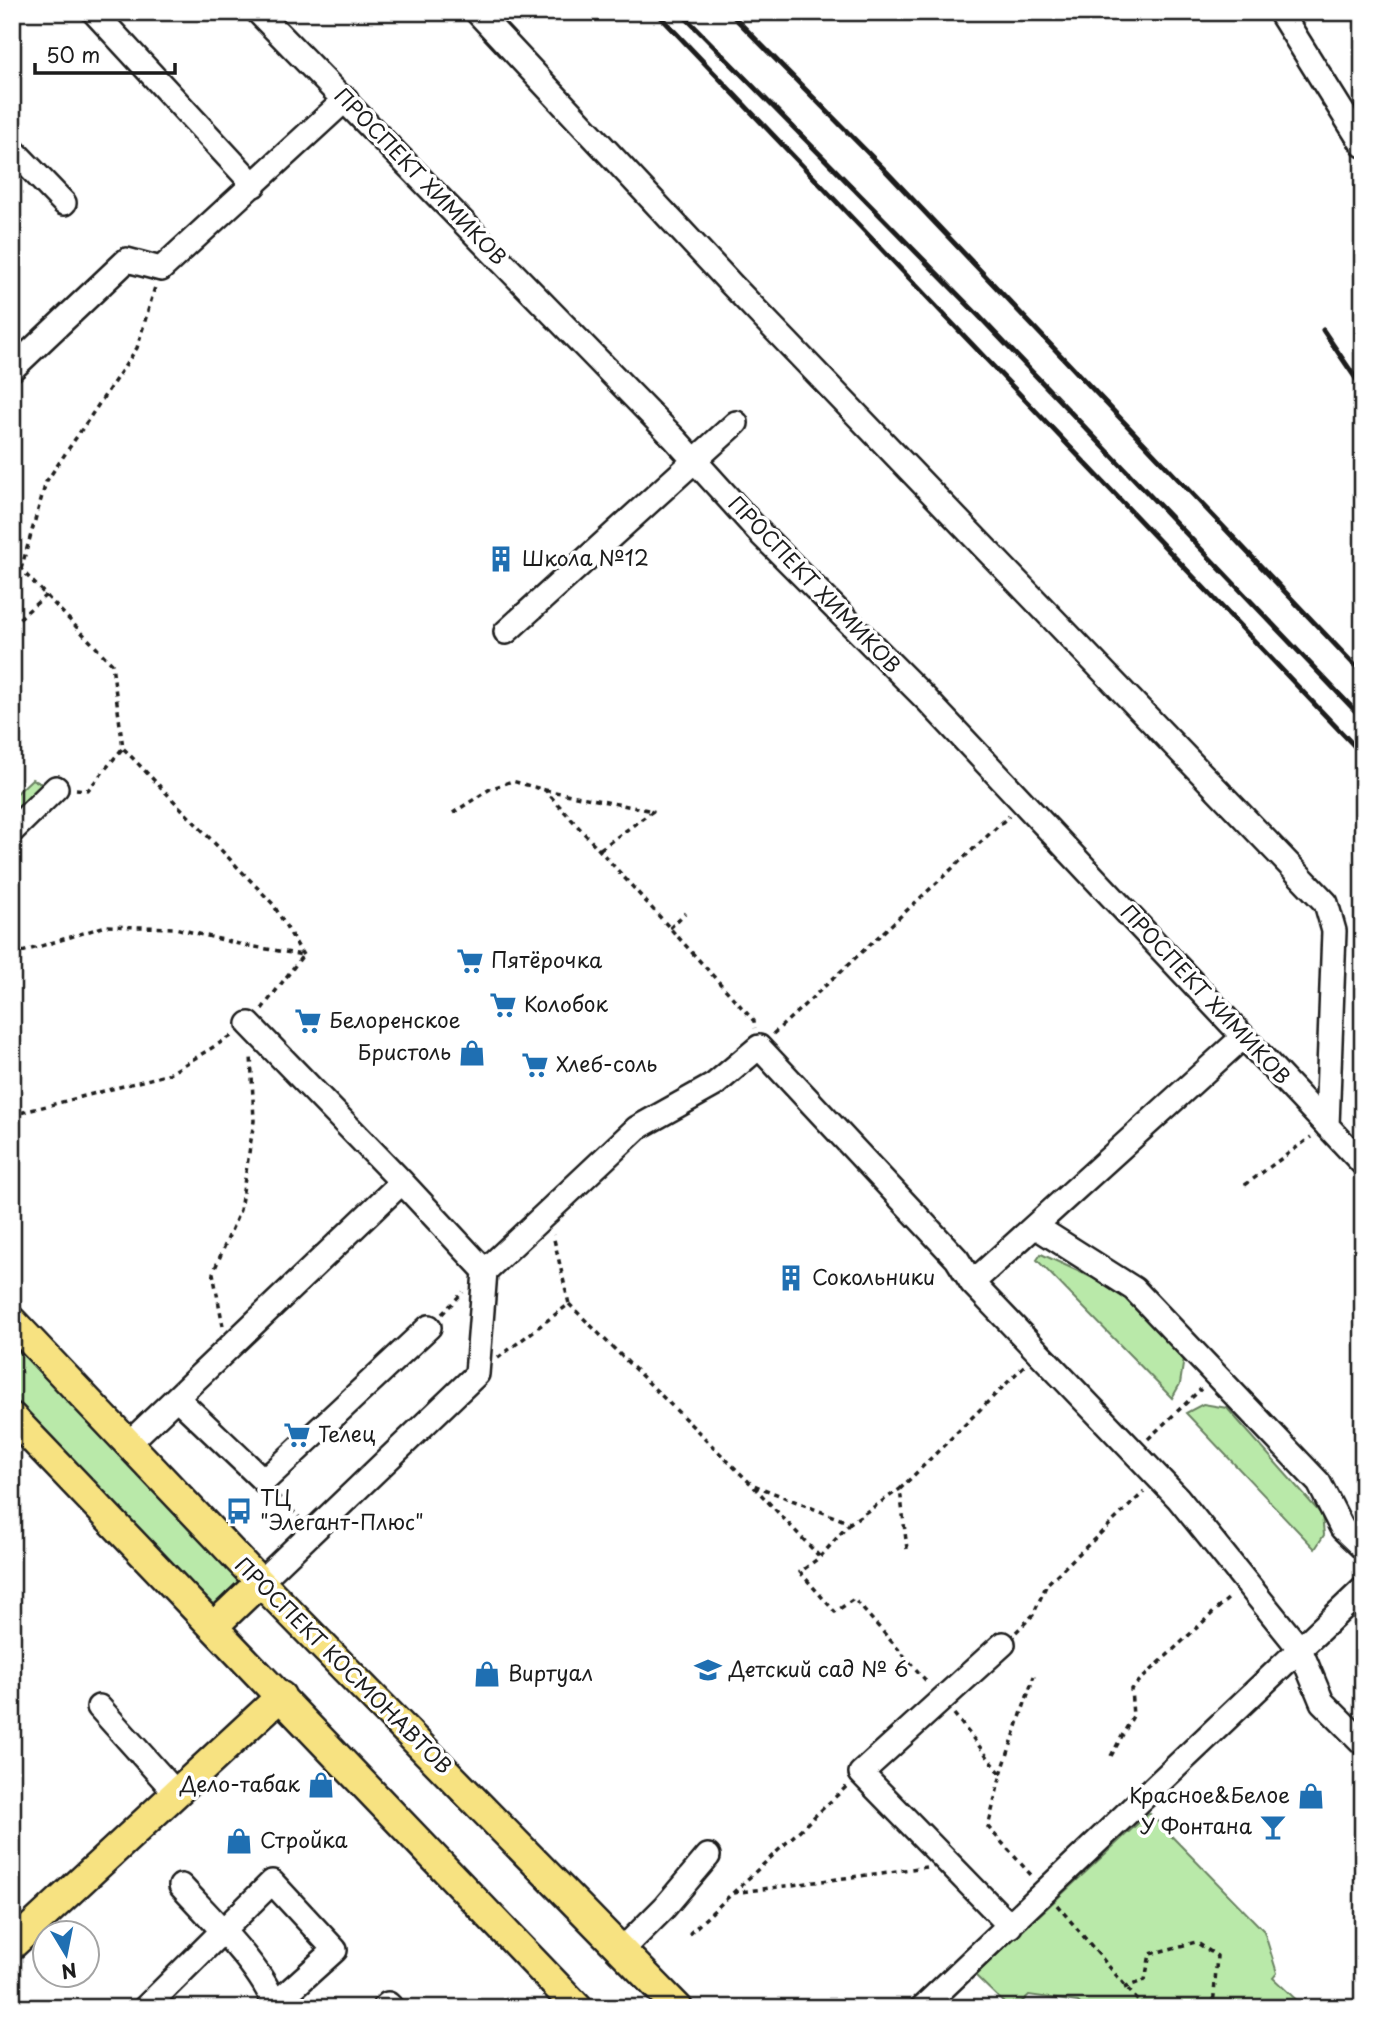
<svg xmlns="http://www.w3.org/2000/svg" width="1375" height="2020" font-family="'Playpen Sans',sans-serif">
	<style>
		.green { fill: #b9e9a9; stroke: #6a8262; stroke-width: 2 }
		.lines { fill: none; stroke-linecap: round; stroke-linejoin: round }
		.minor-casing { stroke: #1c1c1c; stroke-width: 28 }
		.major-casing { stroke: #1c1c1c; stroke-width: 33 }
		.path { stroke: #1c1c1c; stroke-width: 3.5; stroke-dasharray: 5 5; stroke-linecap: butt }
		.minor { stroke: #fff; stroke-width: 23 }
		.major { stroke: #f7e281; stroke-width: 28 }
		.rail { stroke: #1c1c1c; stroke-width: 5 }
		.labels { text-anchor: middle; stroke-width: 7; stroke-linejoin: round; paint-order: stroke }
		.street-label { font-size: 21px; fill: #1c1c1c; stroke: #fff }
		.poi-label { font-size: 21px; fill: #1c1c1c; stroke: #fff; text-anchor: start }
	</style>
	<rect width="100%" height="100%" fill="#fff"/>
	<filter id="ink" filterUnits="userSpaceOnUse"><feTurbulence type="fractalNoise" baseFrequency=".0143" numOctaves="2"/><feDisplacementMap in="SourceGraphic" scale="14" xChannelSelector="R" yChannelSelector="G"/><feConvolveMatrix kernelMatrix="1 2 1 2 8 2 1 2 1" color-interpolation-filters="sRGB"/></filter>
	<g filter="url(#ink)">
		<path class="green" d="M32,779L44,785L12,816V798Z
			M1041,1254L1093,1278L1126,1299L1184,1358L1180,1384L1172,1398L1037,1260Z
			M12,1331L239,1572L241,1582L219,1604L206,1603L12,1398Z
			M1203,1404L1227,1408L1322,1515L1324,1535L1315,1549L1186,1413Z
			M1149,1813L1264,1931L1277,1973L1273,1978L1305,2008H1084L1078,2002L1029,1995L1015,2008H1009L975,1975Z"/>
		<g class="lines">
			<g class="minor-casing">
				<path id="minor" d="M94,12L254,185
					M258,12L675,439L762,535L927,700L1363,1164
					M477,12L732,285L1326,903L1334,931L1327,1126
					M1280,12L1363,145
					M12,149L64,203
					M12,369L127,260L161,269L346,99
					M506,632L736,423
					M12,831L56,788
					M402,1182L485,1271
					M1035,1226L1134,1289L1319,1483L1342,1528L1363,1548
					M972,1283L1243,1037
					M177,1398L264,1481L429,1327
					M127,1445L402,1182L249,1024
					M260,1582L477,1374L485,1271L637,1128L714,1085L759,1047L957,1259L972,1283L1178,1498L1300,1649L1322,1702L1363,1743
					M1003,1644L861,1773L1010,1926
					M99,1707L177,1794
					M181,1886C210,1918 263,1968 276,2008
					M622,1950L664,1908L708,1856
					M145,2008L272,1882L335,1950L275,2004
					M384,2008L388,2004L392,2008
					M922,2008L1363,1589"/>
			</g>
			<g class="major-casing">
				<path id="major" d="M12,1321L260,1582L678,2008
					M12,1417L578,2008
					M214,1626L260,1582
					M12,1945L281,1696"/>
			</g>
			<path class="path" d="M12,560L112,664L123,748L273,904L303,955
				M21,569L46,482L137,348L155,287
				M12,625L46,595
				M76,789L88,790L122,749
				M545,790L653,811L599,850
				M453,813L490,789L512,781L545,790L754,1021L755,1028
				M670,928L685,913
				M12,955L106,926L175,928L243,945L303,955
				M262,1009L303,955
				M773,1034L1009,816
				M12,1115L169,1074L233,1035
				M12,1150V1152
				M1245,1185L1311,1137
				M569,1304L751,1484L850,1523L900,1489
				M442,1314L463,1292
				M223,1326L213,1273L240,1210L254,1121L251,1054
				M498,1358L569,1304L553,1235
				M1148,1439L1201,1389
				M754,1487L820,1557
				M277,1495L299,1517
				M850,1523L820,1557L800,1572L835,1612L854,1599L929,1684
				M907,1549L900,1489L1024,1366
				M1016,1632L1033,1615L1047,1584L1144,1492
				M954,1714L1001,1774L988,1827L1032,1876
				M1111,1756L1133,1716L1131,1689L1231,1596
				M1001,1774L1034,1676
				M733,1893L926,1867
				M1057,1905L1144,2008
				M689,1934L847,1786
				M1124,1988L1145,1980L1150,1954L1196,1942L1217,1956L1213,2008"/>
			<use href="#minor" class="minor"/>
			<use href="#major" class="major"/>
			<path class="rail" d="M656,12L1363,755
				M680,12L977,314L1363,719
				M729,12L883,168L1363,674
				M1323,330L1363,389"/>
		</g>
	</g>
	<defs>
		<g id="building-bare" transform="scale(2.1)"><path d="M-4-6H4V6H1V3H-1V6H-4ZM-2.5-4.3h1.7v1.8h-1.7ZM.8-4.3h1.7v1.8H.8ZM-2.5-1h1.7V.8h-1.7ZM.8-1h1.7V.8H.8Z" fill="#1f6fb2" stroke="#fff" stroke-width="2.5" paint-order="stroke"/></g>
		<g id="supermarket-bare" transform="scale(2.1)"><path d="M-6-5.5h2.5l.6 2H6L4.5 2H-2.5L-4.4-4H-6ZM-1.5 3.2a1.3 1.3 0 1 0 .1 0ZM3 3.2a1.3 1.3 0 1 0 .1 0Z" fill="#1f6fb2" stroke="#fff" stroke-width="2.5" paint-order="stroke"/></g>
		<g id="shop-bare" transform="scale(2.1)"><path d="M-5-2.5h2.3a2.7 3.5 0 0 1 5.4 0H5L5.5 6h-11ZM-1.5-2.5h3a1.5 2.3 0 0 0-3 0Z" fill="#1f6fb2" stroke="#fff" stroke-width="2.5" paint-order="stroke"/></g>
		<g id="bus-bare" transform="scale(2.1)"><path d="M-5-6H5V4H4V6H2V4H-2V6H-4V4H-5ZM-3.5-4V0h7V-4ZM-3.5 1.2v1.5H-2V1.2ZM2 1.2v1.5H3.5V1.2Z" fill="#1f6fb2" stroke="#fff" stroke-width="2.5" paint-order="stroke"/></g>
		<g id="school-bare" transform="scale(2.1)"><path d="M0-5L7-2L0 1L-7-2ZM-4 1L0 2.5L4 1V4Q0 6-4 4Z" fill="#1f6fb2" stroke="#fff" stroke-width="2.5" paint-order="stroke"/></g>
		<g id="bar-bare" transform="scale(2.1)"><path d="M-6-5H6L.8 .8V4.5H3.5V6h-7V4.5H-.8V.8Z" fill="#1f6fb2" stroke="#fff" stroke-width="2.5" paint-order="stroke"/></g>
	</defs>
	<g fill-rule="evenodd">
		<use href="#building-bare" x="501" y="559"/>
		<use href="#supermarket-bare" x="470" y="961"/>
		<use href="#supermarket-bare" x="503" y="1005"/>
		<use href="#supermarket-bare" x="308" y="1021"/>
		<use href="#shop-bare" x="472" y="1053"/>
		<use href="#supermarket-bare" x="535" y="1065"/>
		<use href="#building-bare" x="791" y="1278"/>
		<use href="#supermarket-bare" x="297" y="1435"/>
		<use href="#bus-bare" x="239" y="1511"/>
		<use href="#school-bare" x="708" y="1670"/>
		<use href="#shop-bare" x="487" y="1674"/>
		<use href="#shop-bare" x="321" y="1785"/>
		<use href="#shop-bare" x="1311" y="1796"/>
		<use href="#bar-bare" x="1273" y="1827"/>
		<use href="#shop-bare" x="239" y="1841"/>
	</g>
	<g class="labels">
		<g class="street-label">
			<text transform="translate(420 177) rotate(46)" y="7">ПРОСПЕКТ ХИМИКОВ</text>
			<text transform="translate(814 585) rotate(46)" y="7">ПРОСПЕКТ ХИМИКОВ</text>
			<text transform="translate(1205 995) rotate(47)" y="7">ПРОСПЕКТ ХИМИКОВ</text>
			<text transform="translate(343 1666) rotate(45)" y="7">ПРОСПЕКТ КОСМОНАВТОВ</text>
		</g>
		<g class="poi-label">
			<text x="522" y="566">Школа №12</text>
			<text x="491" y="968">Пятёрочка</text>
			<text x="524" y="1012">Колобок</text>
			<text x="329" y="1028">Белоренское</text>
			<text x="451" y="1060" text-anchor="end">Бристоль</text>
			<text x="556" y="1072">Хлеб-соль</text>
			<text x="812" y="1285">Сокольники</text>
			<text x="318" y="1442">Телец</text>
			<text x="260" y="1506">ТЦ<tspan x="260" dy="24">"Элегант-Плюс"</tspan></text>
			<text x="729" y="1677">Детский сад № 6</text>
			<text x="508" y="1681">Виртуал</text>
			<text x="300" y="1792" text-anchor="end">Дело-табак</text>
			<text x="1290" y="1803" text-anchor="end">Красное&amp;Белое</text>
			<text x="1252" y="1834" text-anchor="end">У Фонтана</text>
			<text x="260" y="1848">Стройка</text>
		</g>
	</g>
	<rect width="1375" height="2020" fill="none" stroke="#fff" stroke-width="42"/>
	<rect x="21" y="21" width="1333" height="1978" fill="none" stroke="#1c1c1c" stroke-width="2.5" filter="url(#ink)"/>
	<g transform="translate(66 1954) rotate(170)"><circle r="33" fill="#ffffff" stroke="#a4a4a4" stroke-width="2"/>
	<path d="M0-5L12 26L0 18L-12 26Z" fill="#1f6fb2"/>
	<text y="-10" font-size="19" font-weight="bold" text-anchor="middle" fill="#1c1c1c">N</text>
	</g>
	<path d="M35 63v10h140v-10" fill="none" stroke="#1c1c1c" stroke-width="3.5"/>
	<text x="46" y="63" font-size="21" fill="#1c1c1c" stroke="#ffffff" stroke-width="5" paint-order="stroke">50 m</text>
</svg>
